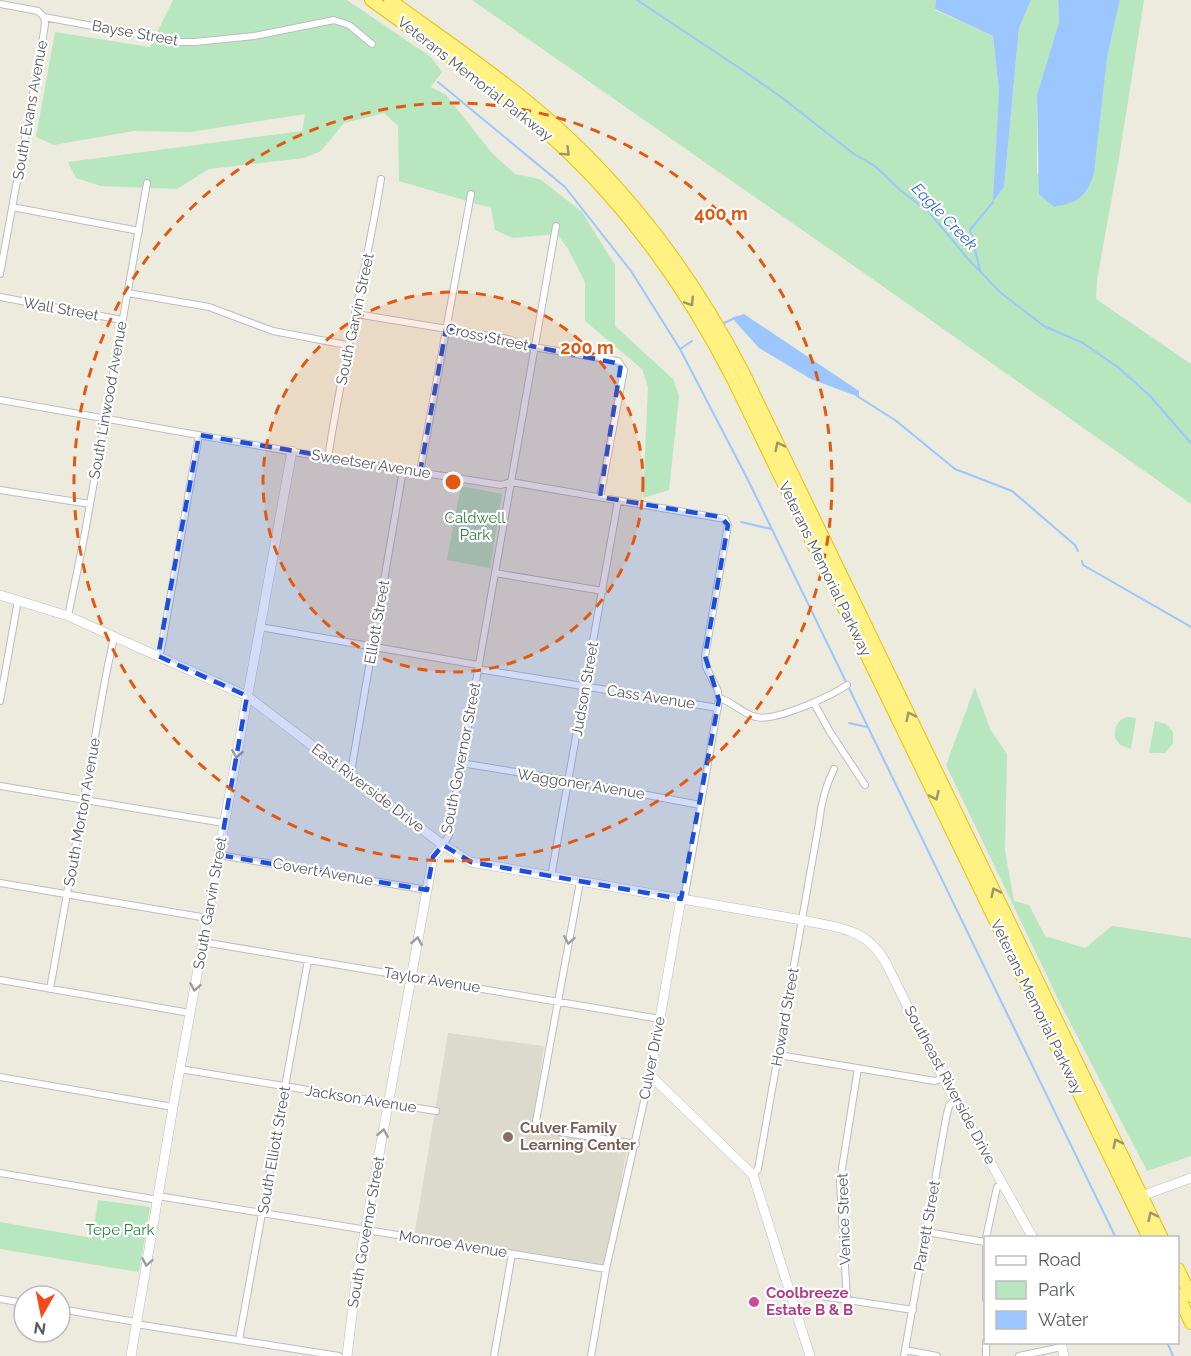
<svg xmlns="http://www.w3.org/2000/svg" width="1191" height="1356" font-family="Raleway,sans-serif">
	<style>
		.education { fill: #dbdacd }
		.green { fill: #b8e6be }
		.water { fill: #9bc6ff }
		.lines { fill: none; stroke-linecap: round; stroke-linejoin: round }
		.stream { stroke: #9bc6ff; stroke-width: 2 }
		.street-casing { stroke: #bbbdc4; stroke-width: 8 }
		.secondary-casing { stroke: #bbbec6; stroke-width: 10 }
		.highway-casing { stroke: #eac200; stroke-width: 14 }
		.street { stroke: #fff; stroke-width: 6 }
		.secondary { stroke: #fff; stroke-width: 9 }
		.highway { stroke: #fff182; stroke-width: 12 }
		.oneway { stroke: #9a966e }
		.oneway2 { stroke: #9a9ca0 }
		.marked { fill: #1d4ed8; fill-opacity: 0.2; stroke: #1d4ed8; stroke-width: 4.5; stroke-dasharray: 12 8; stroke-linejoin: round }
		.ring { fill: none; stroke: #e15910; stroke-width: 3; stroke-dasharray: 10 8 }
		.education-dot { fill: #8d6e63; stroke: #fff; stroke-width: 2 }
		.hotel-dot { fill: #d1479c; stroke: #fff; stroke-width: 2 }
		.labels { text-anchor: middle; stroke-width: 4.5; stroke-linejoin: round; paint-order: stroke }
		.street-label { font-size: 15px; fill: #575a61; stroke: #fff }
		.park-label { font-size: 15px; fill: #2e823e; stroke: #fff }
		.education-label { font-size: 15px; font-weight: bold; fill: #785e54; stroke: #fff; text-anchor: start }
		.hotel-label { font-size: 15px; font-weight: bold; fill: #b23c85; stroke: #fff; text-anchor: start }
		.water-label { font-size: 16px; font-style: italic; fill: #376ac9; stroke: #fff }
		.centre { fill: #e15910; stroke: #fff; stroke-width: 3 }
		.ring-label { font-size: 18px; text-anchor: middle; font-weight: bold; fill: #e15910; stroke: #fff; stroke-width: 4.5; stroke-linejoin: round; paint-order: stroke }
	</style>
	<rect width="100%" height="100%" fill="#ecebde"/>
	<path class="education" d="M448,1033L544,1046L532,1129L627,1148L606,1269L414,1237Z"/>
	<path class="green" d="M173,0H347L431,57L442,72L431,87L446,95L492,153L515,174L540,179L582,212L615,265V326L673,379L679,396L669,490L643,498L648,387L642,369L585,321V282L568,249L557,234L513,238L495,230L491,208L399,181L398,126L384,113L344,123L321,151L304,158L209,169L177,189L101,186L76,178L68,162L302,131L305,114L190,132L134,131L54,145L36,137L55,32L150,47Z
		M472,0H936L935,10L993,36L999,92L994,201L1004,187L1019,28L1031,0H1058L1059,22L1037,95V175L1107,57L1120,0H1144L1119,158L1097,280L1096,299L1191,364V504L874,280Z
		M461,486L502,494L490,568L447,560Z
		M975,687L990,729L1007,754L1005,851L1014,901L1029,905L1045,936L1085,948L1112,926L1191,938V1156L1147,1171L1060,1003L946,765Z
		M1127,717L1136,718L1131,749L1120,745L1115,738C1114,728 1117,720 1127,717Z
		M1155,721L1166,724L1173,732V743L1165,753H1149Z
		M98,1200L150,1207L139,1272L0,1249V1222L92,1238Z"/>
	<path class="water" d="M936,0H1031L1019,28L1004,187L993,202L999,92L993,36L935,9Z
		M1058,0H1120L1107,57L1094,173C1086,198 1078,202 1054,207L1039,194L1037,95L1059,22Z
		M744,314L859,391V397L811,379L759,348L732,318Z"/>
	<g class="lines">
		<path class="stream" d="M637,0L744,71L781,97L854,154L875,166L900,190L929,212L969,260L1001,293L1044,326L1083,343L1119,368L1150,396L1191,443
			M438,82L565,187L631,271L680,349L748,480L1116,1238
			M980,270L970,230L993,202
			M724,323L737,317
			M680,349L692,341
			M857,396L895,420L955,469L1012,491L1075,545L1078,551
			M741,522L771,529
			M1082,561L1083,565L1191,627
			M849,723L867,727
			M1167,1342L1173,1356"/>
		<g class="street-casing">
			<path id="street" d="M0,4L38,11L44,17L179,42H195L254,36L334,20L349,25L372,44
				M12,207L139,231
				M0,274L42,44L45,24L44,17
				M128,293L209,307L273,331L347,345
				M0,297L122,320
				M356,314L508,339L527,346L618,361L624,370L600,497
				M0,400L328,458L501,485L511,482L725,519L728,525L705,656L706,667L718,691L719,700L684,900
				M328,458C342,364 366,273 381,179
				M420,472L471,194
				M0,490L90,504
				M495,573L603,591
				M68,616L84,538L147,183
				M260,627L478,665
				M158,656L161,650L199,435
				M478,669L718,708
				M719,698C733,702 743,714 756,717C775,722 831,696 847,685
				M0,701L18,600
				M814,703L830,732L865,785
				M461,763L589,784L700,805
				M348,772L352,766L403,470
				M0,786L224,823
				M443,845L449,835L556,226
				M219,855L427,890
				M551,877L618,501
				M580,882L536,1121L541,1129L636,1144
				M0,883L207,918
				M203,942L660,1019
				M0,980L190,1013
				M50,989L106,675L114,637
				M779,1055L935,1081L943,1078
				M180,1069L436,1111
				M0,1077L173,1107
				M0,1173L158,1200
				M753,1175L758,1169L819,823C821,802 825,787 834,769
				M158,1196L606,1269
				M927,1232L985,1242
				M986,1238V1299
				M986,1238L997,1187L1002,1184
				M790,1294L795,1292L913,1310
				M0,1299L24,1303
				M847,1300L840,1181L858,1068
				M60,1309L136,1322
				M136,1324L339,1356
				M239,1340L308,960
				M986,1342V1356
				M905,1350L937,1356
				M494,1356L512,1254
				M591,1356L606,1269L650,1075
				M904,1356L946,1118L949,1106L955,1099
				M1019,1356L1062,1347"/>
		</g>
		<g class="secondary-casing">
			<path id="secondary" d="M0,595L68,616L247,696L443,845L471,862L802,920C838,928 866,927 886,963L943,1078L1033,1238
				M681,899L650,1075L753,1175L810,1356
				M1136,1198L1191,1178
				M1061,1342L1064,1356
				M131,1356L173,1107L292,451
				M347,1356L356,1281L427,890L433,857L443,845"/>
		</g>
		<g class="highway-casing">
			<path id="highway" d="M371,0C433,45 498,88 555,140C629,208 687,289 733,379L1149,1238
				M390,0C446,41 505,80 557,127C634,197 695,279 743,372L1162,1238
				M1178,1269L1191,1296
				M1178,1295L1191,1323"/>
		</g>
		<use href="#street" class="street"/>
		<use href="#secondary" class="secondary"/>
		<use href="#highway" class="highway"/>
	</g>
	<defs><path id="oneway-chevron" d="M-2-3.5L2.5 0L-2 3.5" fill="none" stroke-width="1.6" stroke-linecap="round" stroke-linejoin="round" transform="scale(1.5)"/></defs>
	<g class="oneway">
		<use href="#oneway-chevron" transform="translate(566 152) rotate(44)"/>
		<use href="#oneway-chevron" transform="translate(690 302) rotate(57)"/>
		<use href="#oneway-chevron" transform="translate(779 446) rotate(-116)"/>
		<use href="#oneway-chevron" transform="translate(910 716) rotate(-116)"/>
		<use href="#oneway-chevron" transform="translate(935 796) rotate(64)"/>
		<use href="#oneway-chevron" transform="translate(995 892) rotate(-116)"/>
		<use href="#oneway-chevron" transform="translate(1117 1143) rotate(-116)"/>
		<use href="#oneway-chevron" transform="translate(1152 1216) rotate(-116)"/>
	</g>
	<g class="oneway2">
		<use href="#oneway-chevron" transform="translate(237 754) rotate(100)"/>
		<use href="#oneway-chevron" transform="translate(569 940) rotate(100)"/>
		<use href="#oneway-chevron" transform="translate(417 941) rotate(-80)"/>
		<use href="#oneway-chevron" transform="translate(195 987) rotate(100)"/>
		<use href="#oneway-chevron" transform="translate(383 1133) rotate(-80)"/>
		<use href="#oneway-chevron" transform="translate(147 1262) rotate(100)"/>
	</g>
	<path class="marked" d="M446,329L621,364L600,497L721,517L728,525L705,656L719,700L681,899L471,862L443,845L433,857L427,890L219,855L247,696L158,656L199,435L420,472Z"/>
	<circle cx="453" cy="482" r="190" fill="#e15910" fill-opacity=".12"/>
	<g class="ring">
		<circle cx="453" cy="482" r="190"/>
		<circle cx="453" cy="482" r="379"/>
	</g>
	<circle class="education-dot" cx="508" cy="1137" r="6"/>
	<circle class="hotel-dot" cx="754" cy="1302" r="6"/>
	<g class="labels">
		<g class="street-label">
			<text transform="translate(135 33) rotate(10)" y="5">Bayse Street</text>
			<text transform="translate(475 79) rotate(38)" y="5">Veterans Memorial Parkway</text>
			<text transform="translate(30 110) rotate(-80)" y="5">South Evans Avenue</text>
			<text transform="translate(61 309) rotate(10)" y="5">Wall Street</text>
			<text transform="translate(355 319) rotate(-78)" y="5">South Garvin Street</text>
			<text transform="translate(487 337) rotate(12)" y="5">Cross Street</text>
			<text transform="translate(108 400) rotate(-80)" y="5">South Linwood Avenue</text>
			<text transform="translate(371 464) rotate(9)" y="5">Sweetser Avenue</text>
			<text transform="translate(825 569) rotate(64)" y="5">Veterans Memorial Parkway</text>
			<text transform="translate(377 622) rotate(-80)" y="5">Elliott Street</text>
			<text transform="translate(585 689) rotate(-80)" y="5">Judson Street</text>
			<text transform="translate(651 697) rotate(9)" y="5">Cass Avenue</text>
			<text transform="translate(461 758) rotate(-79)" y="5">South Governor Street</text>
			<text transform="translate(581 784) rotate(9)" y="5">Waggoner Avenue</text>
			<text transform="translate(368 788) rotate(37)" y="5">East Riverside Drive</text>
			<text transform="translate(82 812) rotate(-80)" y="5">South Morton Avenue</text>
			<text transform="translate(323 872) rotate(10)" y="5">Covert Avenue</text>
			<text transform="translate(210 903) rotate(-80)" y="5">South Garvin Street</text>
			<text transform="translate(432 980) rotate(9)" y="5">Taylor Avenue</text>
			<text transform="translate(1037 1007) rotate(64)" y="5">Veterans Memorial Parkway</text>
			<text transform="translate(785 1017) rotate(-80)" y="5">Howard Street</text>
			<text transform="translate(652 1058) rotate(-79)" y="5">Culver Drive</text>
			<text transform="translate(950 1085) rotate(62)" y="5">Southeast Riverside Drive</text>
			<text transform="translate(361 1099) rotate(9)" y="5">Jackson Avenue</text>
			<text transform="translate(274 1150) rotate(-80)" y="5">South Elliott Street</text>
			<text transform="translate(844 1219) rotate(-92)" y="5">Venice Street</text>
			<text transform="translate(927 1226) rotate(-80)" y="5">Parrett Street</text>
			<text transform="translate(366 1232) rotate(-80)" y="5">South Governor Street</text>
			<text transform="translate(453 1244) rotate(9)" y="5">Monroe Avenue</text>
		</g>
		<g class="park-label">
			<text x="475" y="523">Caldwell<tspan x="475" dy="17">Park</tspan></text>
			<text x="120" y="1235">Tepe Park</text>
		</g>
		<g class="education-label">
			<text x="520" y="1133">Culver Family<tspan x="520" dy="17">Learning Center</tspan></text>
		</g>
		<g class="hotel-label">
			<text x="766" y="1298">Coolbreeze<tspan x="766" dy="17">Estate B &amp; B</tspan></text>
		</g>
		<g class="water-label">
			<text transform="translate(945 216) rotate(46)" y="6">Eagle Creek</text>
		</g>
	</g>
	<circle cx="453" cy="482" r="9" class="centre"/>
	<g class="ring-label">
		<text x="721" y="220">400 m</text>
		<text x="587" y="354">200 m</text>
	</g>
	<rect x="984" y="1236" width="195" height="108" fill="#ffffff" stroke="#bcbdc0" stroke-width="1.5"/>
	<rect x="996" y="1256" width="30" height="9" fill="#ffffff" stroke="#bcbdc0" stroke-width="1.5"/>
	<text x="1038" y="1266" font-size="18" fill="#575a61">Road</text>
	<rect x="996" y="1281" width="30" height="18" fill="#b8e6be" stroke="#bcbdc0" stroke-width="1.5"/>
	<text x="1038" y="1296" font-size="18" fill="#575a61">Park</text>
	<rect x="996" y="1311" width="30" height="18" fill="#9bc6ff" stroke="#bcbdc0" stroke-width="1.5"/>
	<text x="1038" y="1326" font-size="18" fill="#575a61">Water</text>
	<g transform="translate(42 1314) rotate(189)"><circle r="28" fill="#ffffff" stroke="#bcbdc0" stroke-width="1.5"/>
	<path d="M0-4.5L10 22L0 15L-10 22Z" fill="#f44b1c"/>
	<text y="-9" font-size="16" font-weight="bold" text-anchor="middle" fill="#575a61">N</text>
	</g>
</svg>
